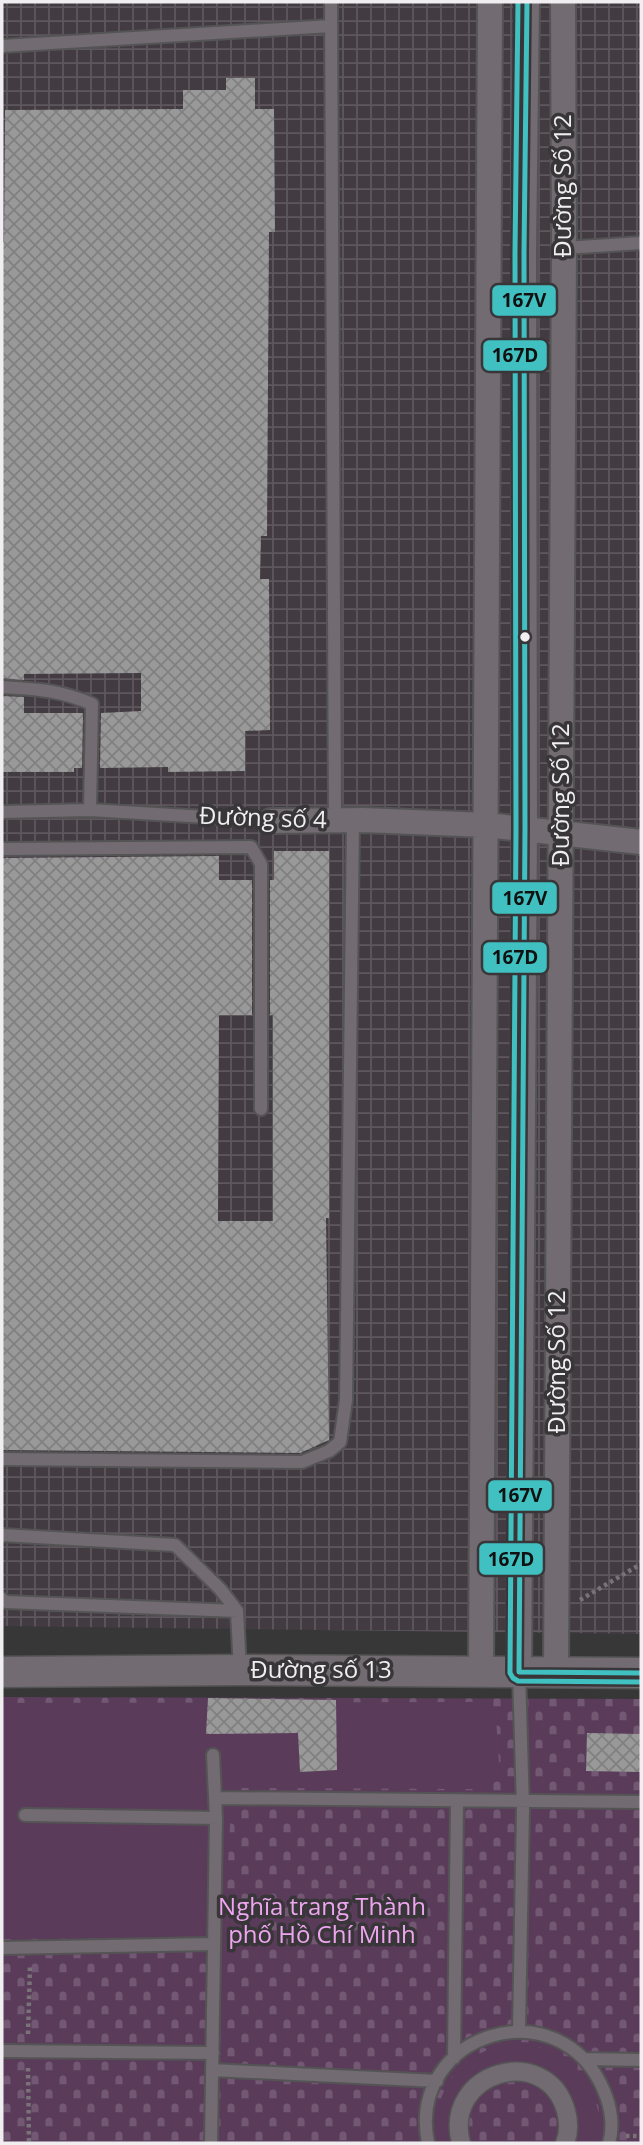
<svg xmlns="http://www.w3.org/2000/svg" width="643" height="2145" font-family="'Open Sans',sans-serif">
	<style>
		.industrial { fill: url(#industrial-grid) }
		.cemetery { fill: url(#cemetery-stones) }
		.park { fill: #5a3c5a }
		.building { fill: url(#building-cross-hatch) }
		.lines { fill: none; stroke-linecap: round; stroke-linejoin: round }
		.service-casing { stroke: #555455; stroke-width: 16 }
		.pedestrian-casing { stroke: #555455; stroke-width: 21 }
		.minor-casing { stroke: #555455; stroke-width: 28 }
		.tertiary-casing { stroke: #555455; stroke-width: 33 }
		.path { stroke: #777377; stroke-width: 4.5; stroke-dasharray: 3.5 3.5; stroke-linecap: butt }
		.service { stroke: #726b72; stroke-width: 12 }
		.pedestrian { stroke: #726b72; stroke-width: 18 }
		.minor { stroke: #726b72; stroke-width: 24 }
		.tertiary { stroke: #726b72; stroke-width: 30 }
		.bus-1-casing { stroke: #393639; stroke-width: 10 }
		.bus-2-casing { stroke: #393639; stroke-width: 10 }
		.bus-1 { stroke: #40c0c0; stroke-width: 5 }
		.bus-2 { stroke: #40c0c0; stroke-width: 5 }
		.bus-dot { fill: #f0eef0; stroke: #393639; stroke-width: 2.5 }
		.labels { text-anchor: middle; stroke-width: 7; stroke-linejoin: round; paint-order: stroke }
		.street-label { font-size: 24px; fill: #f0eef0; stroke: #393639 }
		.park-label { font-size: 24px; fill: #eea5ef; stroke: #393639 }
		.line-badge { stroke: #393639; stroke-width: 2.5 }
		.pale-badge-label { font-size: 19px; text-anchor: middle; font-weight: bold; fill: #111 }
	</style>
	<defs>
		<pattern id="industrial-grid" width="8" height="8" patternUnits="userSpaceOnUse" patternTransform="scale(1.75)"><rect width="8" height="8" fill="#423b42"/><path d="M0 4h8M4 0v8" fill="none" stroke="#5e585e"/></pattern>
		<pattern id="cemetery-stones" width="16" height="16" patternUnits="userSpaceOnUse" patternTransform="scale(1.75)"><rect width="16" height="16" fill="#5a3c5a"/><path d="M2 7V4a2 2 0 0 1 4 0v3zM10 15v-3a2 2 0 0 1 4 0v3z" fill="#725872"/></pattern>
		<pattern id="building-cross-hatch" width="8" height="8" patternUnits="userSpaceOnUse" patternTransform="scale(1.75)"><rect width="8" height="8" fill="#9a999a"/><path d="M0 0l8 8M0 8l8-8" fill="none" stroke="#818081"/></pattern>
	</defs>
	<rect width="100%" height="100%" fill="#383738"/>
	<path class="industrial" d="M2,2H641V1634L2,1626Z"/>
	<path class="cemetery" d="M2,1697L641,1699V2143H2Z"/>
	<path class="park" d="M477,1702L496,1718L500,1778L481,1789L232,1788L224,1938L2,1939V1703Z
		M521,2044C529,2046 539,2047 547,2050C585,2065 605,2104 599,2143H565L564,2102L524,2072L474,2088L461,2143H437C430,2102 453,2061 493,2048C502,2045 512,2045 521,2044Z"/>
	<path class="building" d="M226,78H255V109H274L275,232H269L267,536H261L260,579H269L270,730L245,731V771L168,772V767L100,768L101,713L141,711V673L24,674V680L2,678V242H4L5,110L183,109V90H226Z
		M2,696L24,697V713H83L82,768H74V772H2Z
		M274,851H329V1218H326L329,1440L300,1453L2,1450V858L219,856V880H252V1015H219L218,1221H273V1015H270V880H274Z
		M208,1698L336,1700L337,1770L300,1772L298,1733L206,1734Z
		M587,1733L641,1734V1772L586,1771Z"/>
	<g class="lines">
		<g class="service-casing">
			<path id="service" d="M331,2L335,821
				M2,46L331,26
				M564,248L641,243
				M2,687C36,689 60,690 92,704L90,810
				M2,812L90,810L271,821
				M2,849L251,847L261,864V1109
				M2,1459L302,1462L329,1451L340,1442L346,1400L353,821
				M2,1535L175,1545L220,1589L237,1611L240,1670
				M2,1599L6,1602L237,1611
				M519,1672L523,1808L519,2030
				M215,1798L641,1802
				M25,1815L216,1818
				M2,1948L214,1944
				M2,2051L213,2053
				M454,2058L457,1801
				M584,2059L641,2060
				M212,2070L437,2081
				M211,2143L216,1818L213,1755
				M428,2143C406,2032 561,1986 604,2091C611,2107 614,2127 609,2143"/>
		</g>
		<g class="pedestrian-casing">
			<path id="pedestrian" d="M461,2143C442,2071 547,2042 566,2111C569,2122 569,2133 565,2143"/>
		</g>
		<g class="minor-casing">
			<path id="minor" d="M271,821L363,820L486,825L641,842
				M481,1671L490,2
				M519,1672L525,828L524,252L527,2
				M556,1672L564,248L563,2"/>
		</g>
		<g class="tertiary-casing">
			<path id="tertiary" d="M2,1672L240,1670L641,1673"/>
		</g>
		<path class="path" d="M580,1600L641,1564
			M28,2034L30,1966
			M28,2068L29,2143
			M626,2136H641"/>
		<use href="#service" class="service"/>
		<use href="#pedestrian" class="pedestrian"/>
		<use href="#minor" class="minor"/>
		<use href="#tertiary" class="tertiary"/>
		<g class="bus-1-casing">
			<path id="bus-1" d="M527,2L524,252L525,828L519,1672L641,1673"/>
		</g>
		<g class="bus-2-casing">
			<path id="bus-2" d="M518,2L515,252L516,828L510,1673L513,1678L518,1681L641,1682"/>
		</g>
		<use href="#bus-1" class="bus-1"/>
		<use href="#bus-2" class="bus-2"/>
	</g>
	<circle class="bus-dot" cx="525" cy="637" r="6"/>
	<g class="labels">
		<g class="street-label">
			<text transform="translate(563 186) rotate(-90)" y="8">Đường Số 12</text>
			<text transform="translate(561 795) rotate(-90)" y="8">Đường Số 12</text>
			<text transform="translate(263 818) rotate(2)" y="8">Đường số 4</text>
			<text transform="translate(557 1362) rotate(-90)" y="8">Đường Số 12</text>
			<text x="321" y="1678">Đường số 13</text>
		</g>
		<g class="park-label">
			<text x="322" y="1915">Nghĩa trang Thành<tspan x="322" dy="28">phố Hồ Chí Minh</tspan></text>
		</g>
	</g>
	<g class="line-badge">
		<rect x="491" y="284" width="66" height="33" rx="7" fill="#40c0c0"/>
		<rect x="482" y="339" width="66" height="33" rx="7" fill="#40c0c0"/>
		<rect x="491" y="881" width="67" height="34" rx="7" fill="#40c0c0"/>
		<rect x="482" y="941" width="66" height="33" rx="7" fill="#40c0c0"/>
		<rect x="487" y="1479" width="66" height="33" rx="7" fill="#40c0c0"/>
		<rect x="478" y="1542" width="66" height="34" rx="7" fill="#40c0c0"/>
	</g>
	<g class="pale-badge-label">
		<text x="524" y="307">167V</text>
		<text x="515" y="362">167D</text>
		<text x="525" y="905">167V</text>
		<text x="515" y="964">167D</text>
		<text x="520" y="1502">167V</text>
		<text x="511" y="1566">167D</text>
	</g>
	<rect width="643" height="2145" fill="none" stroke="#f0eef0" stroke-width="7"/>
</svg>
